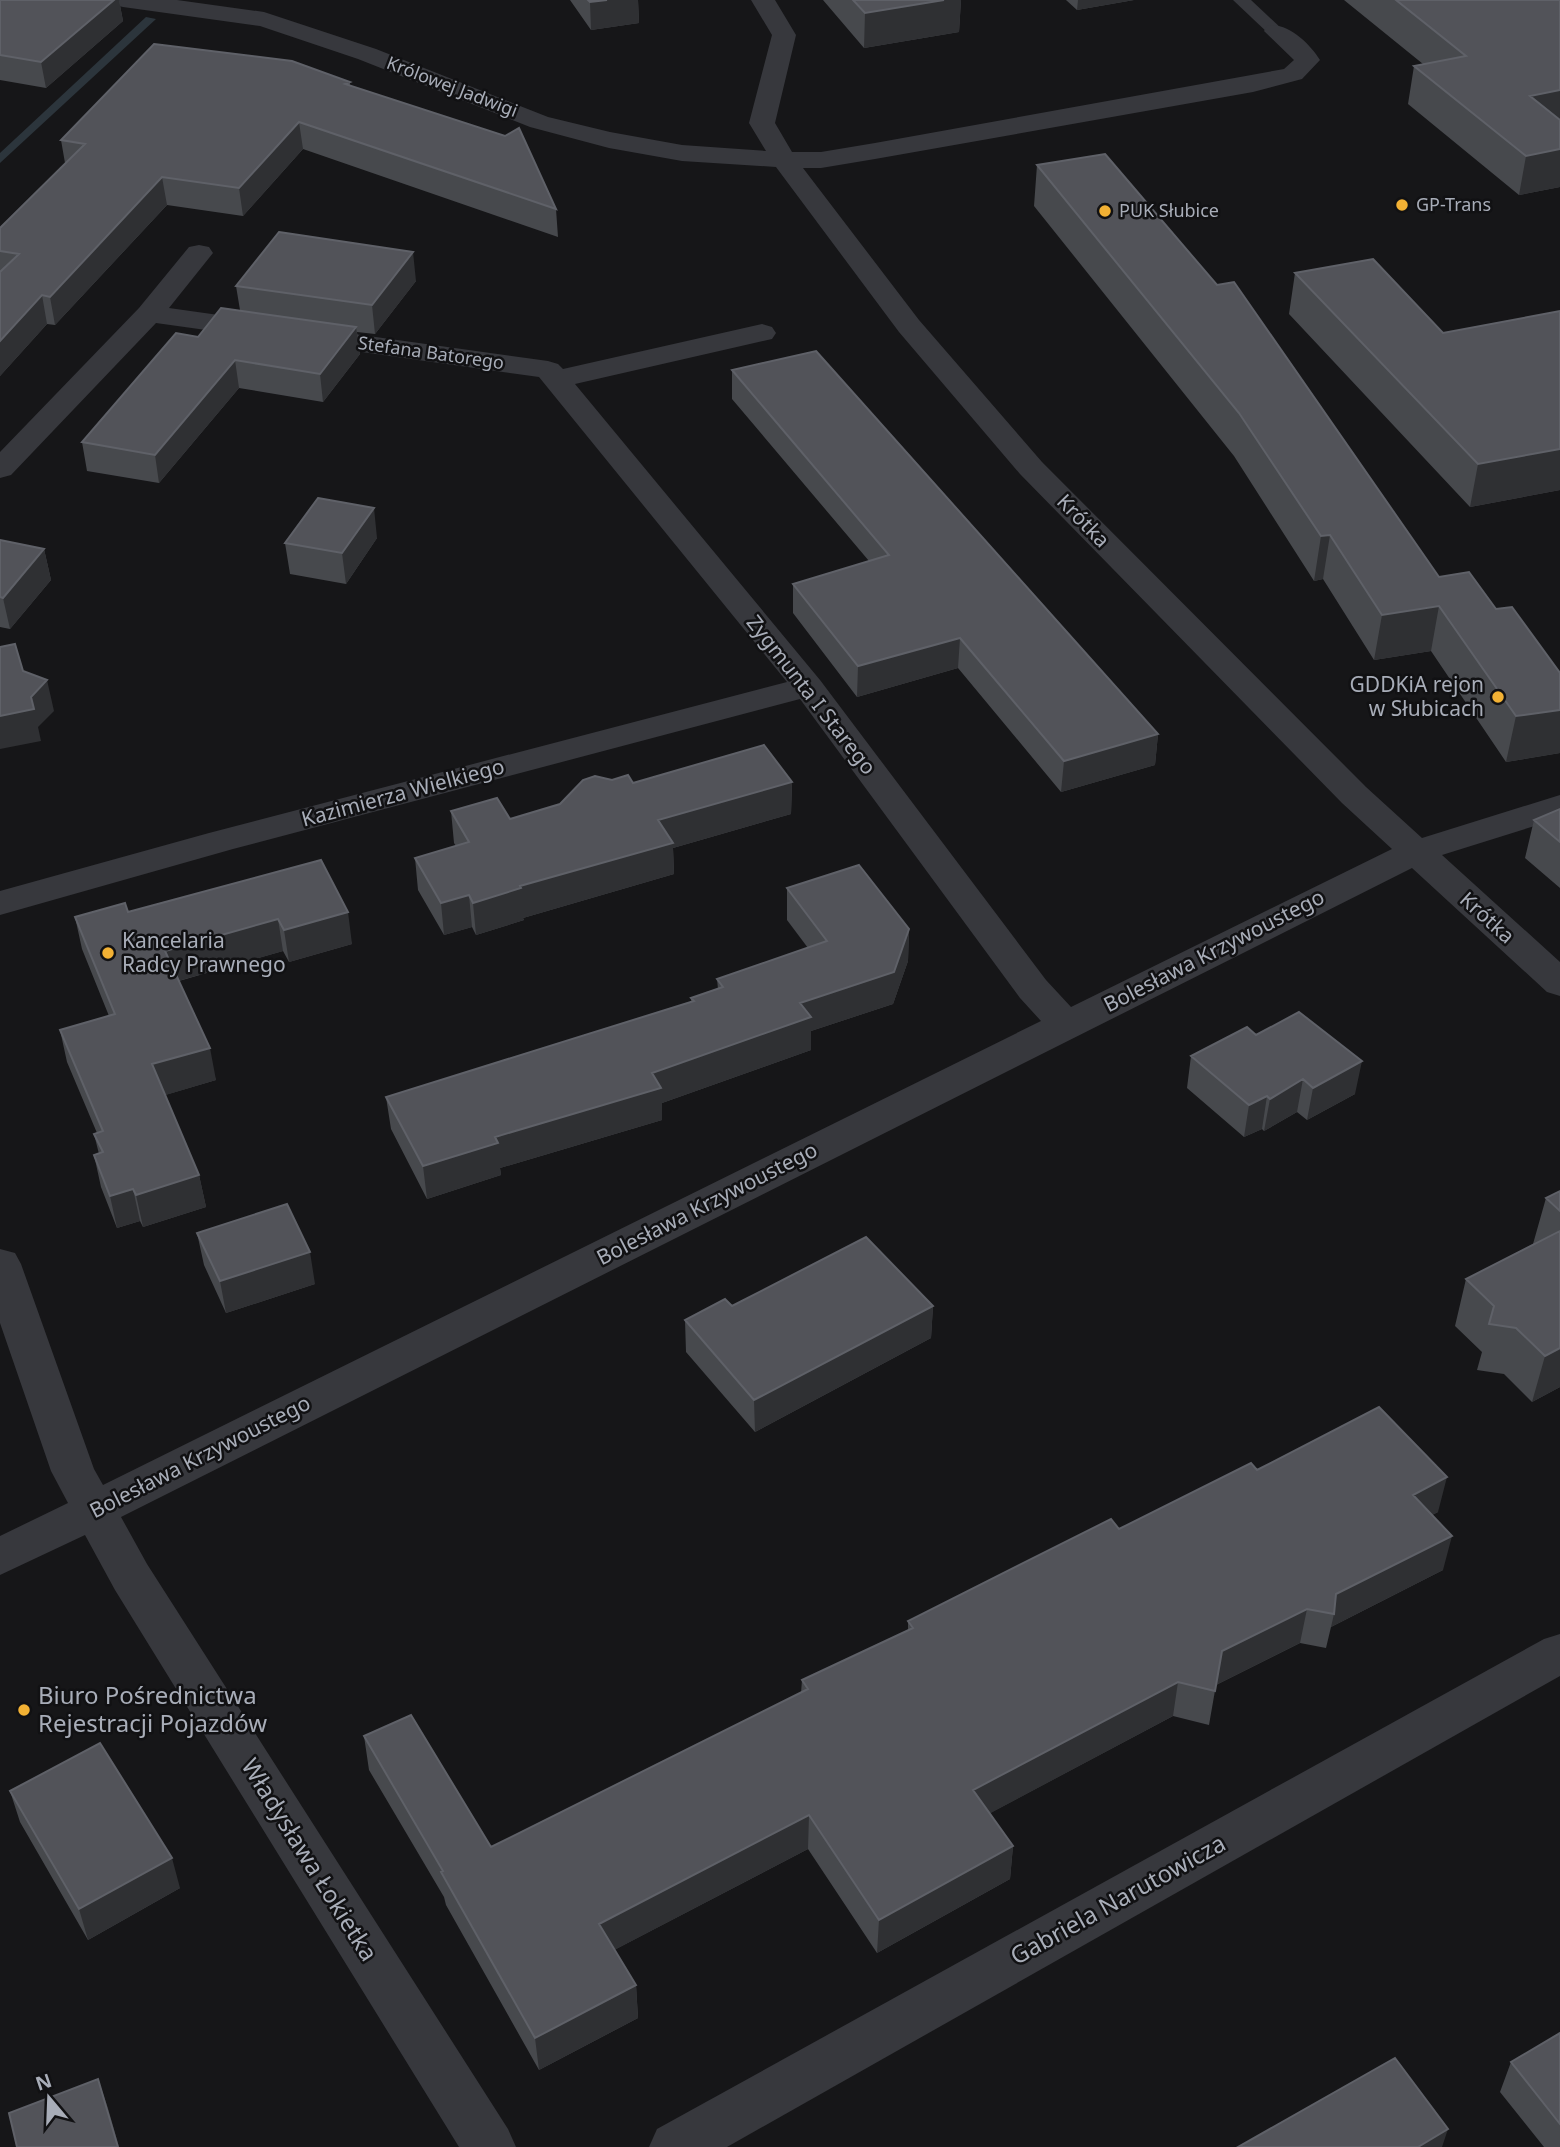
<svg xmlns="http://www.w3.org/2000/svg" width="1560" height="2147" font-family="'Noto Sans',sans-serif">
	<style>
		.lines { fill: none; stroke-linecap: round; stroke-linejoin: round }
		.stream { fill: #2c353c; fill-rule: evenodd }
		.service { fill: #37383d; fill-rule: evenodd }
		.minor { fill: #37383d; fill-rule: evenodd }
		.tertiary { fill: #37383d; fill-rule: evenodd }
		.wall { fill: #47494d }
		.shaded-wall { fill: #2f3033 }
		.building { fill: #525359; stroke: #5f6168; stroke-width: 2 }
		.poi-dot { fill: #f2b134; stroke: #111113; stroke-width: 2.5 }
		.labels { text-anchor: middle; stroke-width: 5; stroke-linejoin: round; paint-order: stroke }
		.far-street-label { font-size: 18px; fill: #a8adb8; stroke: #111113 }
		.far-poi-label { font-size: 18px; fill: #a8adb8; stroke: #111113; text-anchor: start }
		.street-label { font-size: 21px; fill: #a8adb8; stroke: #111113 }
		.poi-label { font-size: 21px; fill: #a8adb8; stroke: #111113; text-anchor: end }
		.near-poi-label { font-size: 24px; fill: #a8adb8; stroke: #111113; text-anchor: start }
		.near-street-label { font-size: 24px; fill: #a8adb8; stroke: #111113 }
	</style>
	<rect width="100%" height="100%" fill="#161618"/>
	<g class="lines">
		<path class="stream" d="M146,17L156,19L0,163V153Z"/>
		<path class="service" d="M1233,0H1251L1284,31L1282,35H1270Z"/>
		<path class="minor" d="M111,0H177L264,12L376,49L548,117L610,132L682,145L766,151L749,123L772,35L751,0H775L796,35L775,123L792,152H821L875,143L1284,69L1294,60L1264,31L1267,26C1287,21 1310,44 1320,60L1302,79L1253,92L875,159L821,168H803L919,320L1042,462L1366,787L1422,838L1560,795V818L1442,855L1560,962V996L1547,992L1412,868L121,1517L147,1564L508,2129L516,2147H459L115,1590L85,1535L0,1575V1536L68,1503L51,1471L0,1323V1249L15,1253L21,1264L94,1469L103,1485L1041,1021L1020,998L800,699L233,849L0,915V891L209,833L787,682L539,377L156,323L11,475L0,478V452L139,308L189,247L199,245L209,247L213,253L169,308L548,361L558,364L563,369L762,324L772,327L776,333L772,339L575,384L820,680L1046,980L1071,1007L1392,849L1342,803L1020,474L899,332L776,167L682,161L609,148L530,127L358,59L260,26L123,7L115,5Z"/>
		<path class="tertiary" d="M1560,1634V1676L727,2147H649L657,2129L1544,1639Z"/>
	</g>
	<path class="wall" d="M0,0H119L123,21L46,88L0,80Z
		M570,0H638L639,23L591,30Z
		M823,0H961L959,32L864,48Z
		M1066,0H1134L1077,10Z
		M1344,0H1560V187L1519,195L1408,104L1414,66L1423,64Z
		M350,82V85L556,209L558,237L303,149L243,216L167,205L55,325L47,324L0,376V228L65,163L61,140Z
		M1037,165L1439,577L1496,609L1560,673V753L1506,762L1431,651L1374,660L1323,579L1314,581L1234,456L1034,206Z
		M1295,273L1443,333L1560,311V490L1470,507L1289,314Z
		M416,281L375,334L357,332L360,354L323,402L239,388L159,483L87,471L82,442L198,337L240,310L236,286Z
		M732,370L1158,734L1155,765L1061,792L958,668L857,697L793,613V584L869,561L732,399Z
		M377,538L346,584L290,574L285,543Z
		M0,540L44,549L51,580L10,629L0,627Z
		M612,780L633,783L792,782L791,814L673,848L674,874L523,918L524,920L476,935L472,927L444,935L418,890L415,858L456,846L454,843L451,811L510,819L560,804Z
		M1560,809V888L1525,858L1534,820Z
		M321,860L352,944L289,962L283,951L179,981L216,1080L165,1095L199,1175L206,1207L143,1227L140,1221L117,1228L101,1187L94,1155L99,1154L94,1134L97,1133L67,1062L60,1030L109,1016L82,949L75,917L128,912Z
		M787,888L909,929L908,961L893,1004L811,1031V1050L662,1103V1120L500,1168L501,1175L427,1199L391,1129L386,1097L691,1002V998L718,989L717,979L808,948L787,920Z
		M1256,1035L1355,1094L1307,1120L1297,1112L1264,1131L1262,1129L1244,1137L1187,1088L1191,1056Z
		M1560,1191V1387L1532,1402L1504,1374L1477,1370L1482,1352L1455,1326L1466,1279L1533,1244L1546,1198Z
		M197,1233L315,1284L226,1313L204,1265Z
		M732,1306H933L931,1338L755,1432L686,1352L685,1320Z
		M1257,1470L1438,1512L1432,1515L1443,1570L1331,1627L1326,1648L1300,1643L1216,1685L1209,1725L1173,1716L990,1813L1013,1846L1010,1879L877,1953L808,1849L614,1950L636,1985L638,2018L539,2070L446,1905L444,1897L369,1770L364,1736L491,1847L801,1693L802,1680L908,1630V1621Z
		M10,1791L180,1888L88,1940L20,1822Z
		M1560,2033V2147H1544L1500,2092L1511,2062Z"/>
	<path class="shaded-wall" d="M114,0H119L123,21L46,88L41,62Z
		M607,0H638L639,23L591,30L590,2Z
		M944,0H961L959,32L864,48L865,13Z
		M1078,0H1134L1077,10Z
		M1560,90V128L1530,96Z
		M299,122L303,149L243,216L239,188Z
		M1560,149V187L1519,195L1526,156Z
		M162,177L167,205L55,325L50,297Z
		M413,252L416,281L375,334L372,305Z
		M42,295L47,324L0,376V341Z
		M356,327L360,354L323,402L320,374Z
		M235,360L239,388L159,483L155,455Z
		M1560,449V490L1470,507L1478,464Z
		M374,508L377,538L346,584L342,553Z
		M1330,535L1323,579L1314,581L1321,536Z
		M44,549L51,580L10,629L3,598Z
		M1439,606L1431,651L1374,660L1382,615Z
		M960,638L958,668L857,697L858,666Z
		M47,680L54,711L38,727L41,741L0,749V716L31,697Z
		M1560,710V753L1506,762L1516,716Z
		M1158,734L1155,765L1061,792L1064,761Z
		M792,782L791,814L673,848L674,874L523,918L524,920L476,935L473,903L520,886L658,820Z
		M469,895L472,927L444,935L441,903Z
		M348,912L352,944L289,962L284,930Z
		M278,919L283,951L171,983L165,951Z
		M909,929L908,961L893,1004L811,1031V1050L662,1103V1120L500,1168L501,1175L427,1199L423,1166L652,1073L800,1003Z
		M210,1048L216,1080L159,1097L152,1064Z
		M1362,1061L1355,1094L1307,1120L1313,1088Z
		M1303,1079L1297,1112L1264,1131L1270,1099Z
		M1267,1096L1262,1129L1244,1137L1249,1105Z
		M199,1175L206,1207L143,1227L136,1195Z
		M133,1189L140,1221L117,1228L110,1196Z
		M310,1252L315,1284L226,1313L220,1281Z
		M933,1306L931,1338L755,1432L754,1400Z
		M1560,1348V1387L1532,1402L1545,1356Z
		M1447,1477L1438,1512L1405,1529L1413,1495Z
		M1452,1536L1443,1570L1331,1627L1334,1614L1336,1594Z
		M1307,1609L1300,1643L1216,1685L1209,1725L1222,1651Z
		M1178,1682L1173,1716L970,1824L973,1790Z
		M809,1815L808,1849L601,1957L599,1924Z
		M1013,1846L1010,1879L877,1953L879,1920Z
		M172,1858L180,1888L88,1940L79,1909Z
		M636,1985L638,2018L539,2070L535,2038Z
		M98,2079L108,2108L119,2147H118Z
		M1448,2129L1442,2147H1418Z"/>
	<path class="building" d="M0,0H114L41,62L0,55Z
		M588,0H607L590,2Z
		M853,0H944L865,13Z
		M1396,0H1560V90L1530,96L1560,120V149L1526,156L1414,66L1466,56Z
		M154,44L292,61L350,82L345,84L505,136L519,128L556,209L299,122L239,188L162,177L50,297L42,295L0,341V272L19,254L0,251V228L85,144L61,140Z
		M1105,154L1217,285L1234,282L1439,577L1469,572L1496,609L1512,607L1560,673V710L1516,716L1439,606L1382,615L1330,535L1321,536L1239,413L1037,165Z
		M279,232L413,252L372,305L236,286Z
		M1373,259L1443,333L1560,311V449L1478,464L1295,273Z
		M221,308L356,327L320,374L235,360L155,455L82,442L176,333L198,337Z
		M816,351L1158,734L1064,761L960,638L858,666L793,584L889,555L732,370Z
		M318,498L374,508L342,553L285,543Z
		M0,540L44,549L3,598L0,597Z
		M15,644L23,671L47,680L31,697L34,709L0,716V647Z
		M764,745L792,782L658,820L673,843L520,886L521,888L473,903L469,895L441,903L415,858L469,842L451,811L497,798L510,819L560,804L583,780L595,776L612,780L628,775L633,783Z
		M1560,809V842L1534,820Z
		M321,860L348,912L284,930L278,919L165,951L210,1048L152,1064L199,1175L136,1195L133,1189L110,1196L94,1155L103,1152L94,1134L103,1131L60,1030L115,1014L75,917L125,903L128,912Z
		M859,865L909,929L894,972L800,1003L811,1017L652,1073L661,1088L495,1137L498,1143L423,1166L386,1097L694,1001L691,998L723,987L717,979L827,941L787,888Z
		M1299,1012L1362,1061L1313,1088L1303,1079L1270,1099L1267,1096L1249,1105L1191,1056L1247,1027L1256,1035Z
		M1560,1191V1211L1546,1198Z
		M287,1204L310,1252L220,1281L197,1233Z
		M1560,1231V1348L1545,1356L1516,1328L1489,1324L1494,1306L1466,1279Z
		M866,1237L933,1306L754,1400L685,1320L725,1299L732,1306Z
		M1379,1407L1447,1477L1413,1495L1452,1536L1336,1594L1334,1614L1307,1609L1222,1651L1215,1691L1178,1682L973,1790L1013,1846L879,1920L809,1815L599,1924L636,1985L535,2038L441,1872L443,1871L364,1736L411,1715L491,1847L808,1689L802,1680L913,1628L908,1621L1111,1519L1119,1529L1251,1463L1257,1470Z
		M100,1743L172,1858L79,1909L10,1791Z
		M1560,2033V2124L1511,2062Z
		M1395,2058L1448,2129L1418,2147H1238Z
		M98,2079L118,2147H17L9,2113Z"/>
	<g class="poi-dot">
		<circle cx="1402" cy="205" r="7"/>
		<circle cx="1105" cy="211" r="7"/>
		<circle cx="1498" cy="697" r="7"/>
		<circle cx="108" cy="953" r="7"/>
		<circle cx="24" cy="1710" r="7"/>
	</g>
	<g class="labels">
		<g class="far-street-label">
			<text transform="translate(452 87) rotate(21)" y="6">Królowej Jadwigi</text>
			<text transform="translate(431 353) rotate(8)" y="6">Stefana Batorego</text>
		</g>
		<g class="far-poi-label">
			<text x="1416" y="211">GP-Trans</text>
			<text x="1119" y="217">PUK Słubice</text>
		</g>
		<g class="street-label">
			<text transform="translate(1083 521) rotate(46)" y="7">Krótka</text>
			<text transform="translate(811 695) rotate(52)" y="7">Zygmunta I Starego</text>
			<text transform="translate(403 793) rotate(-15)" y="7">Kazimierza Wielkiego</text>
			<text transform="translate(1487 918) rotate(42)" y="7">Krótka</text>
			<text transform="translate(1214 951) rotate(-27)" y="7">Bolesława Krzywoustego</text>
			<text transform="translate(707 1204) rotate(-27)" y="7">Bolesława Krzywoustego</text>
			<text transform="translate(200 1457) rotate(-27)" y="7">Bolesława Krzywoustego</text>
		</g>
		<g class="poi-label">
			<text x="1484" y="692">GDDKiA rejon<tspan x="1484" dy="24">w Słubicach</tspan></text>
			<text x="122" y="948" text-anchor="start">Kancelaria<tspan x="122" dy="24">Radcy Prawnego</tspan></text>
		</g>
		<g class="near-poi-label">
			<text x="38" y="1704">Biuro Pośrednictwa<tspan x="38" dy="28">Rejestracji Pojazdów</tspan></text>
		</g>
		<g class="near-street-label">
			<text transform="translate(309 1860) rotate(58)" y="8">Władysława Łokietka</text>
			<text transform="translate(1118 1900) rotate(-29)" y="8">Gabriela Narutowicza</text>
		</g>
	</g>
	<g transform="translate(49 2098) rotate(341)" stroke="#111113" stroke-width="5" paint-order="stroke">
	<path d="M0-5L12 26L0 18L-12 26Z" fill="#a8adb8"/>
	<text y="-10" font-size="19" font-weight="bold" text-anchor="middle" fill="#a8adb8">N</text>
	</g>
</svg>
